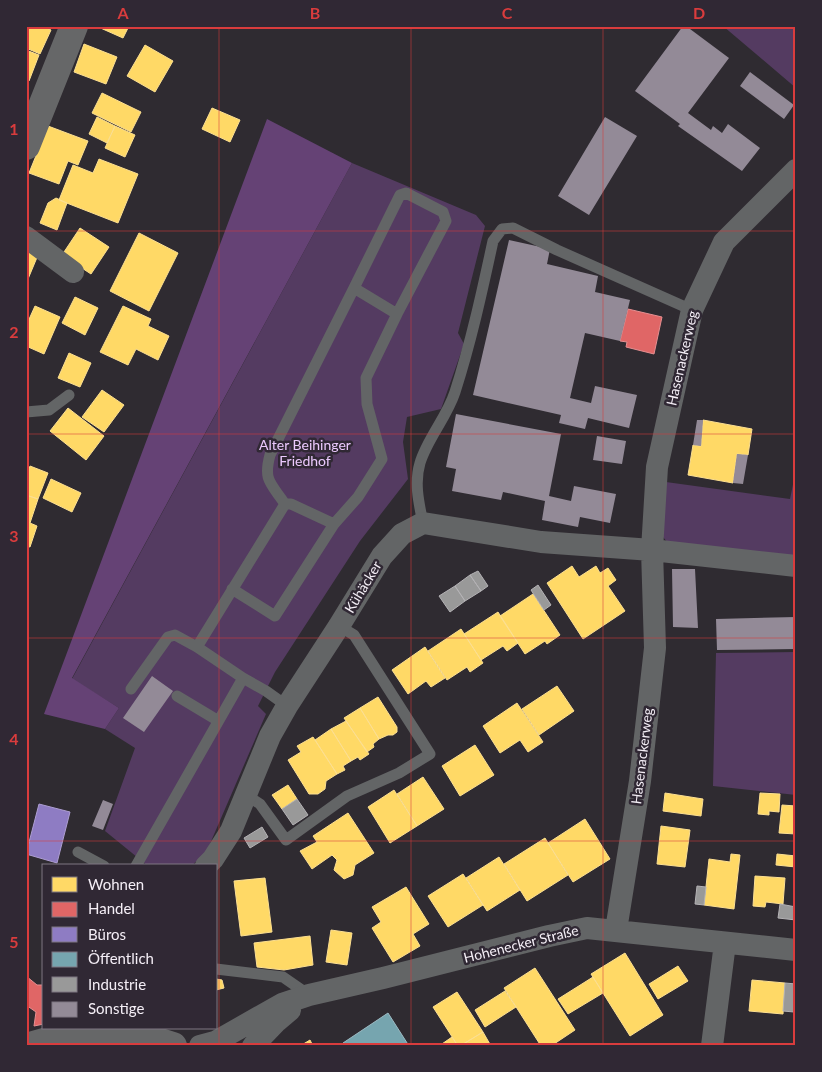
<svg xmlns="http://www.w3.org/2000/svg" width="822" height="1072" font-family="Lato,sans-serif">
	<style>
		.green { fill: #543b61 }
		.forest { fill: #654275 }
		.homes { fill: #ffd966; stroke: #fcdf91 }
		.shops { fill: #e06666; stroke: #e68f91 }
		.offices { fill: #8e7cc3; stroke: #ad9ed2 }
		.public { fill: #76a5af; stroke: #9cbbc4 }
		.industry { fill: #999; stroke: #b4b2b5 }
		.building { fill: #938a97 }
		.lines { fill: none; stroke-linecap: round; stroke-linejoin: round }
		.lane { stroke: #636566; stroke-width: 11 }
		.street { stroke: #636566; stroke-width: 22 }
		.secondary { stroke: #666768; stroke-width: 28 }
		.grid { fill: none; stroke: #d93c3d; stroke-width: 1; stroke-opacity: 0.55 }
		.labels { text-anchor: middle; stroke-width: 5; stroke-linejoin: round; paint-order: stroke }
		.street-label { font-size: 14px; fill: #f4eef6; stroke: #302834 }
		.park-label { font-size: 14px; fill: #ebc9fd; stroke: #302834 }
		.neatline { fill: none; stroke: #d93c3d; stroke-width: 2 }
		.grid-label { font-size: 16px; text-anchor: middle; font-weight: bold; fill: #d93c3d }
	</style>
	<rect width="100%" height="100%" fill="#2f2b31"/>
	<path class="green" d="M723,26H796V88Z
		M352,163L476,215L485,226L458,333L464,344L441,409L407,417L403,442L408,479L360,541L275,672L258,706L266,714L206,853L191,866H148L105,831L135,748L105,729L119,708L72,679Z
		M796,470V562L668,543L663,537L666,482L790,499Z
		M796,652V795L713,786L716,653Z"/>
	<path class="forest" d="M267,119L352,163L72,678L119,708L105,729L44,714Z"/>
	<path class="homes" d="M26,26H42L51,30L40,54L26,48Z
		M96,26H129L123,38Z
		M84,44L117,57L106,84L74,72Z
		M145,45L173,61L155,92L127,76Z
		M26,50L39,55L29,81L26,80Z
		M102,93L141,112L131,132L92,113Z
		M212,108L240,120L230,142L202,129Z
		M97,117L115,126L107,143L89,134Z
		M48,126L88,141L78,165L68,161L59,184L29,173Z
		M115,126L135,135L125,157L105,148Z
		M99,159L138,174L118,223L59,200L73,165L93,173Z
		M56,198L67,203L57,230L40,223L48,203Z
		M80,228L109,247L91,274L62,255Z
		M139,233L178,253L149,311L110,291Z
		M26,250L38,255L28,279H26Z
		M75,297L98,308L85,335L62,323Z
		M35,306L60,317L44,354L26,346V326Z
		M123,306L151,319L148,326L169,336L158,360L136,349L128,365L100,352Z
		M69,353L91,363L80,387L58,378Z
		M102,390L124,405L104,432L82,417Z
		M68,408L104,436L86,460L50,431Z
		M703,420L752,429L748,455L737,454L733,483L688,475L693,445L701,446Z
		M30,466L48,473L38,499L26,495V477Z
		M51,479L81,493L72,512L43,498Z
		M26,495L38,499L30,523L37,526L30,547L26,546Z
		M572,566L579,577L596,566L600,573L608,568L616,580L608,586L625,611L583,639L547,583Z
		M533,594L560,635L547,644L545,641L525,654L500,616Z
		M498,612L518,643L507,651L503,646L481,660L464,634Z
		M461,629L483,663L470,672L467,667L447,680L428,651Z
		M425,647L445,678L431,687L426,681L408,694L392,670Z
		M557,686L574,711L539,735L522,709Z
		M378,697L397,727V732L393,735H388L379,739L360,708Z
		M517,703L543,742L528,752L520,740L500,753L483,726Z
		M360,708L379,739L373,744L374,747L367,752L344,718Z
		M346,721L369,754L360,760L358,757L351,761L331,729Z
		M331,729L351,761L343,766L345,770L337,774L315,740Z
		M313,737L337,774L326,781L325,789L318,794H309L288,760L301,752L297,746Z
		M475,745L494,775L460,796L442,766Z
		M423,777L444,809L417,826L397,794Z
		M288,785L297,799L282,809L272,795Z
		M394,790L417,826L390,843L368,807Z
		M665,793L703,799L701,816L663,811Z
		M760,793L780,794L779,812L769,811V815L758,814Z
		M782,805L796,806V834L779,833Z
		M348,813L374,853L355,865L353,875L344,879L334,870L337,860L332,855L312,869L300,851L317,842L313,836Z
		M585,819L610,859L573,882L548,843Z
		M661,826L690,830L685,867L657,864Z
		M545,838L568,875L527,901L504,864Z
		M731,854L740,855L734,909L704,905L709,859L730,862Z
		M777,854L796,856V867L776,865Z
		M499,857L520,890L487,911L466,878Z
		M463,874L483,905L448,927L428,896Z
		M755,876L785,878L783,904L766,902L765,907L753,906Z
		M265,878L272,932L241,936L234,881Z
		M406,887L429,924L413,934L420,946L393,962L372,928L381,922L372,907Z
		M331,930L352,933L347,965L326,962Z
		M310,936L313,965L284,970L257,967L254,943Z
		M625,953L663,1015L630,1036L591,974Z
		M678,966L688,981L658,999L649,984Z
		M535,968L575,1030L551,1046H541L504,988Z
		M593,977L603,993L568,1014L558,999Z
		M216,979L222,980L224,988L216,990Z
		M752,980L785,983L783,1014L749,1011Z
		M505,991L516,1007L485,1027L475,1010Z
		M457,992L483,1032L460,1046H458L433,1007Z
		M483,1032L491,1046H460Z
		M452,1037L458,1046H439Z
		M310,1040L313,1046H300Z"/>
	<path class="shops" d="M628,309L662,317L654,354L626,347L627,342L620,341Z
		M26,976L37,985H44V1024L34,1026L36,1012L26,1005Z"/>
	<path class="offices" d="M39,804L70,812L57,863L26,854Z"/>
	<path class="public" d="M388,1013L409,1046H345L343,1043Z"/>
	<path class="industry" d="M478,571L488,586L481,591L470,575Z
		M470,575L481,591L465,601L455,586Z
		M538,585L551,605L544,610L531,590Z
		M455,586L465,601L450,612L439,596Z
		M297,799L308,815L293,825L282,809Z
		M262,827L268,837L250,848L244,838Z
		M697,886L706,887L704,905L695,904Z
		M780,904L796,907V920L778,918Z
		M785,983L796,984L794,1012L783,1011Z
		M796,988V1012H794Z"/>
	<path class="building" d="M683,26H686L729,58L688,113L711,130L713,126L722,133L728,124L760,148L742,171L678,126L680,124L635,91Z
		M750,72L794,105L784,119L740,86Z
		M605,117L637,136L589,215L558,196Z
		M509,240L550,249L547,264L598,276L595,292L630,300L620,341L585,333L570,398L591,403L595,386L637,395L629,428L588,418L585,429L559,423L561,415L473,395Z
		M456,414L561,434L549,496L571,501L574,486L616,494L610,523L580,517L578,527L542,520L545,501L503,492L501,500L452,491L456,469L446,467Z
		M697,420H703L701,446L693,445Z
		M597,436L626,441L622,464L593,460Z
		M737,454L748,455L743,484L733,483Z
		M672,569H695L698,628L673,627Z
		M796,617V649L717,650L716,619Z
		M152,676L173,691L144,732L123,718Z
		M103,800L113,804L103,830L92,826Z"/>
	<g class="lines">
		<path class="lane" d="M354,288L397,314
			M26,412L49,410L69,395
			M423,523C419,504 414,483 420,463C427,439 447,417 455,392C471,342 482,292 493,241L502,229L513,228L557,250L692,310
			M232,589L275,616L334,524L358,497L382,459L367,404L366,378L397,314L446,221L443,212L406,193L400,195L354,288L270,455C263,481 271,483 285,504
			M197,647L285,504H291L334,524
			M243,678L266,691L287,706
			M131,689L168,637L175,635L197,647L243,678L136,866
			M177,696L217,720
			M245,794L260,804L286,840L347,796L399,773L430,754L354,635L339,626
			M78,852L104,866
			M216,969L283,977L309,995"/>
		<path class="street" d="M26,237L73,272
			M206,866L213,859L231,831L270,736L287,706L339,626L382,556L402,534L423,523L541,542L652,550L796,566
			M616,930L640,781L655,648L652,550L657,467L692,310L724,242L796,170
			M200,1046L215,1042L282,1004L309,995L383,978L549,936L587,928L796,950
			M253,1046L277,1021L290,1010
			M712,1046L725,943"/>
		<path class="secondary" d="M26,146L74,26
			M30,1046L72,1034L145,1037L173,1046"/>
	</g>
	<path class="grid" d="M219,26V1046M411,26V1046M603,26V1046M26,231H796M26,434H796M26,638H796M26,841H796"/>
	<g class="labels">
		<g class="street-label">
			<text transform="translate(682 358) rotate(-77)" y="5">Hasenackerweg</text>
			<text transform="translate(363 587) rotate(-59)" y="5">Kühäcker</text>
			<text transform="translate(642 756) rotate(-83)" y="5">Hasenackerweg</text>
			<text transform="translate(521 944) rotate(-14)" y="5">Hohenecker Straße</text>
		</g>
		<g class="park-label">
			<text x="305" y="450">Alter Beihinger<tspan x="305" dy="16">Friedhof</tspan></text>
		</g>
	</g>
	<rect width="822" height="1072" fill="none" stroke="#302834" stroke-width="55"/>
	<rect x="42" y="864" width="175" height="165" fill="#302834" stroke="#7e7782"/>
	<rect x="52" y="877" width="25" height="15" fill="#ffd966" stroke="#7e7782"/>
	<text x="88" y="890" font-size="15" fill="#f4eef6">Wohnen</text>
	<rect x="52" y="902" width="25" height="15" fill="#e06666" stroke="#7e7782"/>
	<text x="88" y="914" font-size="15" fill="#f4eef6">Handel</text>
	<rect x="52" y="927" width="25" height="15" fill="#8e7cc3" stroke="#7e7782"/>
	<text x="88" y="940" font-size="15" fill="#f4eef6">Büros</text>
	<rect x="52" y="952" width="25" height="15" fill="#76a5af" stroke="#7e7782"/>
	<text x="88" y="964" font-size="15" fill="#f4eef6">Öffentlich</text>
	<rect x="52" y="977" width="25" height="15" fill="#999999" stroke="#7e7782"/>
	<text x="88" y="990" font-size="15" fill="#f4eef6">Industrie</text>
	<rect x="52" y="1002" width="25" height="15" fill="#938a97" stroke="#7e7782"/>
	<text x="88" y="1014" font-size="15" fill="#f4eef6">Sonstige</text>
	<rect x="28" y="28" width="766" height="1016" class="neatline"/>
	<g class="grid-label">
		<text x="123" y="19">A</text>
		<text x="315" y="19">B</text>
		<text x="507" y="19">C</text>
		<text x="699" y="19">D</text>
		<text x="14" y="135">1</text>
		<text x="14" y="338">2</text>
		<text x="14" y="542">3</text>
		<text x="14" y="745">4</text>
		<text x="14" y="948">5</text>
	</g>
</svg>
